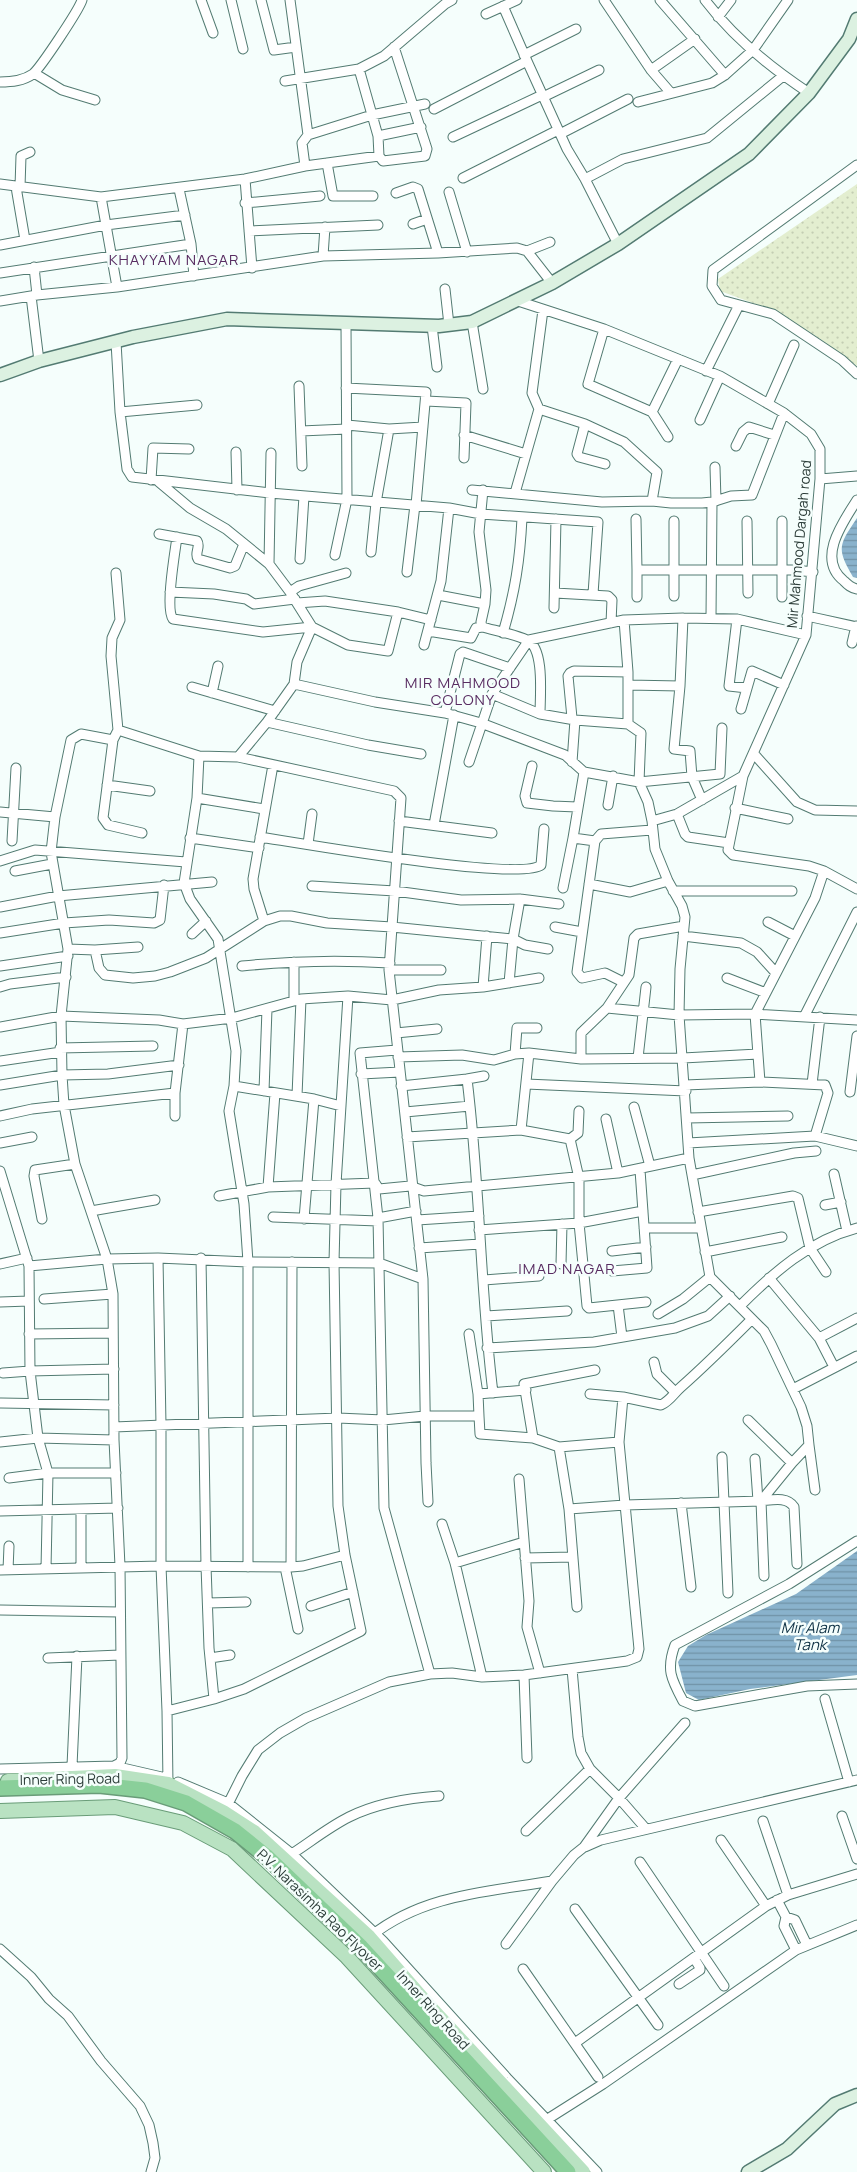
<svg xmlns="http://www.w3.org/2000/svg" width="857" height="2172" font-family="Manrope,sans-serif">
	<style>
		.park { fill: url(#park-dots) }
		.water { fill: url(#water-rules) }
		.lines { fill: none; stroke-linecap: round; stroke-linejoin: round }
		.street-casing { stroke: #537b72; stroke-width: 11 }
		.secondary-casing { stroke: #537b72; stroke-width: 15 }
		.primary-casing { stroke: #699c78; stroke-width: 16 }
		.highway-casing { stroke: #699c78; stroke-width: 18 }
		.street { stroke: #fff; stroke-width: 9 }
		.secondary { stroke: #dcf1e1; stroke-width: 12 }
		.primary { stroke: #b9e2c2; stroke-width: 14 }
		.highway { stroke: #8acf9a; stroke-width: 15 }
		.labels { text-anchor: middle; stroke-width: 5; stroke-linejoin: round; paint-order: stroke }
		.street-label { font-size: 14px; fill: #2b3c38; stroke: #f5fefc }
		.neighbourhood-label { font-size: 15px; letter-spacing: 1px; fill: #592d62; stroke: #f5fefc }
		.water-label { font-size: 15px; font-style: italic; fill: #0f3245; stroke: #f5fefc }
	</style>
	<defs>
		<pattern id="park-dots" width="8" height="8" patternUnits="userSpaceOnUse" patternTransform="scale(1.25)"><rect width="8" height="8" fill="#e3eed0"/><path d="M2 2h.1M6 6h.1" fill="none" stroke="#c3cdb3" stroke-width="1.8" stroke-linecap="round"/></pattern>
		<pattern id="water-rules" width="6" height="5" patternUnits="userSpaceOnUse" patternTransform="scale(1.25)"><rect width="6" height="5" fill="#89b2cc"/><path d="M0 2.5h6" fill="none" stroke="#7092a7"/></pattern>
	</defs>
	<rect width="100%" height="100%" fill="#f5fefc"/>
	<path class="park" d="M857,184V366L823,341L778,312L720,291L718,279Z"/>
	<path class="water" d="M857,518V578L853,577C836,548 839,545 857,518Z
		M857,1551V1675L750,1689L699,1700L686,1693L678,1662L688,1646L706,1635L796,1594Z"/>
	<g class="lines">
		<g class="street-casing">
			<path id="street" d="M201,0L213,33
				M231,0L243,49
				M261,0L274,50L296,47
				M290,0L308,135
				M604,0L651,70L670,92
				M660,0L725,75
				M705,0C733,37 771,68 809,93
				M503,6L527,61
				M486,14L517,0
				M718,17L731,0
				M524,55L576,29
				M359,69L378,136L379,156
				M651,70L695,39
				M34,73L62,90L95,100
				M285,81L359,69L384,56L445,4L452,0
				M0,82C12,82 23,81 33,74C41,67 79,10 82,0
				M543,97L599,70
				M638,102L712,83L725,75L753,50L788,0
				M434,109L527,61L567,149L585,179L618,244
				M560,134L628,99
				M378,136L421,127
				M453,137L542,95
				M327,163L333,196H373
				M857,165L713,270L712,286L721,300L773,314L842,360L857,374
				M305,166L302,143L308,135L372,115L425,104
				M463,178L558,130
				M245,179L252,268
				M585,179L623,159L707,138L783,76
				M0,184L101,197L245,179L305,166L379,156L383,161L425,156L427,149L394,47
				M16,187L25,240
				M20,187L21,156L30,152
				M179,189L191,244L194,276
				M449,192L467,252
				M396,193L413,187L418,189L438,253
				M101,197L117,287
				M245,203L320,196
				M413,224L427,219
				M249,231L378,225
				M0,245L106,225L185,215
				M527,251L550,242
				M323,256L325,227
				M34,267L37,295
				M0,273L191,244
				M445,289L449,325
				M31,296L39,361
				M0,301L37,295L117,287L323,256L438,253L517,248L527,251L552,283
				M518,301L604,329L720,376L784,413L811,434L820,449V479L806,635L743,776L728,850L733,855L809,866L824,871L857,889
				M472,322L483,389
				M432,326L437,367
				M604,329L588,384L652,412L668,437
				M116,342L120,412L127,469L132,477L270,493L449,508L481,514L598,522L593,594
				M706,371L739,305
				M299,386L302,466
				M346,388L426,392L416,505
				M426,401L466,403L464,458
				M768,404L794,345
				M539,409L585,424L624,442L657,472L652,501
				M120,412L197,405
				M652,412L678,359
				M700,420L720,376
				M585,424L577,454L579,457L605,464
				M347,425L389,429L423,427
				M301,431L347,429
				M464,435L526,454
				M736,446L743,432L749,427L774,435
				M236,452L237,490
				M715,467L716,501
				M820,479L857,476
				M151,480L153,448L189,449
				M159,482L190,508L226,529L269,564L290,592L312,627L297,662L294,684L267,722L238,757
				M472,490L602,502L652,501L671,503H702L712,502L731,496L752,495L784,413
				M483,490L479,532L486,590L485,604L481,622L482,627C497,631 514,634 527,640C545,648 540,697 540,714L575,720L572,762
				M515,493L539,409L532,393L543,310
				M857,500C843,522 816,559 844,581C848,585 851,588 857,589
				M636,519L637,570H795L813,572
				M747,521L748,593
				M782,521V597
				M159,534L197,541C201,547 194,553 198,559L230,568L235,566L244,544
				M177,537C175,552 165,609 173,619L263,632L312,627L348,645L388,651L398,612L431,620
				M371,552L376,503L389,429
				M335,555L347,499L346,324
				M300,559L304,496
				M269,564L271,453
				M407,572L415,505
				M116,573L120,620L112,638L111,656L118,730L113,740L103,818L108,825L142,833
				M170,592L214,594L246,599L254,604L295,599
				M290,592L299,586L346,573
				M555,593L608,596L612,600L611,623
				M438,595L485,604
				M674,596V521
				M637,597V570
				M297,603L325,601L398,612
				M554,608L556,519
				M807,616L857,627
				M683,618L680,686L674,749L690,751L692,777L702,800
				M711,618L712,502
				M737,619L729,686L747,688
				M624,620L628,672V724
				M428,631L471,638L476,628L482,627
				M503,633C515,592 520,560 522,518
				M852,643L856,626
				M424,645L441,581L449,508
				M294,684L375,702L445,713L481,723L565,755L584,772
				M628,685L680,686
				M192,687L275,711
				M212,693L218,666
				M492,694L540,714
				M741,709L752,671L784,685
				M445,713L460,654L463,652L510,668
				M572,718L568,676L570,673L574,671L628,672
				M575,720L628,724L641,733L639,782L648,802L652,821
				M267,722L368,745L421,754
				M118,730L199,756L238,757L394,791L401,798L389,970L423,1279L426,1463L428,1502
				M113,740L81,734L71,740L55,817L51,852L68,949L61,1016L62,1075L64,1105L75,1164L107,1259L113,1294L114,1440L120,1566L122,1758L120,1763L114,1766
				M754,754L797,802L815,810L857,811
				M199,756L197,798L184,883L190,899L218,939L236,1051L234,1086L229,1111L244,1204L248,1262V1567
				M469,762L492,694L529,640L624,620L683,618L737,619L806,635
				M532,766L525,796L527,803L553,806L577,807
				M107,785L150,791
				M197,798L264,809
				M608,805L613,776
				M735,808L788,819
				M0,812L55,817
				M677,814L685,834L688,837L729,843
				M399,821L492,833
				M434,825L454,715
				M260,837C299,843 521,882 541,865L544,829
				M190,838L259,848
				M12,841L16,768
				M595,841L573,838L584,772L639,782L720,774L722,728
				M308,844L312,814
				M0,861L35,850L186,862
				M15,871L52,864
				M589,884L630,892L668,881
				M312,886L395,891L461,900L520,899L559,904
				M563,888L573,838
				M673,891H792
				M520,899L513,939L525,945L548,949
				M0,907L58,896L212,882
				M264,921L254,889L253,879L273,765
				M768,922L795,936
				M555,927L582,932
				M0,933L64,923L109,920L154,923L160,920L164,885
				M192,934L206,921
				M683,936L741,943L757,952L776,973
				M68,949L95,950L138,947
				M95,950L99,968L105,975L133,978L155,976L170,972L206,958L264,921L280,916H291L327,923L392,927L513,939L509,983
				M294,962V1001
				M0,966L68,956
				M242,966C291,961 340,960 390,963
				M389,970H441
				M727,978L766,993
				M623,982L605,973L582,978L577,972L595,841L601,834L652,830
				M0,987L10,984L66,977
				M483,987L487,936
				M607,1008L679,1015L755,1014L857,1020
				M805,1015L857,912
				M0,1027L61,1016L159,1020L183,1024L232,1018L301,999L348,996L392,1000L439,990L483,987L539,978
				M396,1033L437,1029
				M60,1048L153,1046
				M397,1050L360,1053L378,1218L384,1508L430,1674
				M515,1054L517,1028H537
				M398,1057L462,1055L494,1060L515,1054L529,1053L581,1059L683,1058L758,1054
				M638,1058L646,987
				M581,1059V1033L607,1008L629,975L634,938L638,934L684,926
				M0,1061L61,1052
				M361,1074L400,1072
				M467,1079L484,1076
				M760,1082L755,1014L815,898L824,871
				M526,1084L686,1091
				M812,1084L820,1017
				M0,1085L62,1075L108,1074L179,1065
				M685,1085L760,1082L825,1085L828,1093L815,1136
				M234,1086L314,1099L341,1106
				M401,1086L467,1079C480,1183 480,1289 493,1393
				M264,1091L267,1009
				M850,1092L857,1036
				M297,1096L301,999
				M634,1107L650,1166
				M405,1112L470,1106
				M0,1116L32,1109L175,1093L183,1024
				M175,1116V1093
				M687,1118L788,1116
				M606,1119L618,1173
				M521,1130L529,1053
				M407,1137L521,1130L570,1139L579,1178V1223L587,1306L589,1308L646,1302
				M570,1139L578,1133L579,1111
				M0,1143L32,1137
				M688,1143L815,1136L857,1146
				M0,1171L29,1266L30,1371L38,1438L48,1473L46,1569
				M834,1174L847,1231
				M692,1175L794,1153L816,1151
				M268,1187L275,1093
				M219,1196L268,1187L375,1183L379,1189L410,1186L424,1191L618,1173L689,1158
				M825,1205L841,1202
				M91,1211L155,1200
				M698,1212L793,1196L798,1198L810,1248L826,1272
				M273,1217L378,1221
				M378,1218L416,1211
				M42,1219L34,1176L35,1170L75,1164
				M304,1219L314,1099
				M417,1220L479,1216
				M644,1228H701
				M479,1230L579,1223L643,1211
				M419,1248L480,1244
				M612,1251L646,1247
				M705,1252L782,1237
				M158,1258L161,1425V1566L167,1711L168,1784
				M201,1258L206,1566L209,1648L214,1699
				M0,1264L27,1258
				M561,1264L562,1224
				M29,1266L107,1259L158,1258L248,1262L379,1263L423,1279
				M612,1271L647,1268L640,1170
				M769,1278L819,1338L834,1367
				M484,1280L539,1276
				M44,1299L113,1294
				M0,1302L29,1301
				M618,1305L622,1337
				M740,1306C773,1273 810,1240 857,1228
				M658,1314L683,1299L710,1277
				M486,1316L567,1311
				M29,1334L113,1333
				M469,1334L478,1394
				M819,1338L857,1318
				M487,1348L594,1342L675,1328L708,1316L730,1296
				M654,1362L657,1374L675,1392
				M3,1373L30,1371L114,1369
				M793,1389L857,1356
				M590,1394L623,1397L661,1405C670,1401 674,1393 681,1387C706,1365 729,1342 752,1319
				M1,1403L114,1405
				M479,1416L478,1394L526,1390
				M748,1420L792,1463
				M114,1427L338,1418L383,1420L425,1416H479L480,1434L533,1438L559,1447L569,1509L625,1505L761,1501L792,1463L809,1445L807,1426L801,1407L771,1344L764,1331L710,1277L689,1158L679,1015L680,969L685,917L682,906L668,881L655,849L652,821L677,814L743,776
				M533,1438L524,1384L595,1370
				M0,1442L38,1438L114,1440
				M809,1445L815,1490
				M559,1447L619,1442
				M722,1457L728,1593
				M755,1459L758,1501
				M9,1478L48,1473H116
				M519,1479L529,1601L527,1627L540,1673
				M681,1503L691,1587
				M569,1509L577,1607
				M0,1511L118,1508
				M442,1524L455,1563L482,1677
				M857,1541L789,1584L675,1645C666,1669 671,1679 683,1701L695,1706L807,1686L857,1684
				M525,1558L573,1557
				M455,1563L524,1542
				M285,1567L298,1629
				M291,1567L292,1262
				M81,1568V1509
				M0,1570L161,1566L291,1567L303,1566L345,1555
				M8,1570L9,1546
				M764,1576L761,1501C772,1500 787,1496 794,1507L797,1564
				M208,1603L246,1602
				M311,1606L353,1592
				M0,1610L119,1612
				M48,1658L120,1655
				M210,1658L230,1655
				M572,1669L578,1737L581,1753L590,1769L619,1798L646,1829
				M524,1675L527,1758
				M825,1699L849,1782
				M167,1711L214,1699L244,1689L361,1631L345,1555L338,1506L334,1262L336,1184L348,996
				M72,1766L77,1656
				M0,1769L114,1766L166,1778
				M178,1782L228,1803L292,1854L383,1941L507,2078L597,2172
				M226,1808L242,1776L258,1750L280,1733L306,1718L389,1682L430,1674L452,1673L482,1677L524,1675L627,1661L637,1657L639,1649L619,1442L623,1397
				M842,1816L857,1859
				M763,1821L788,1895
				M526,1831L590,1769
				M721,1840L766,1906
				M585,1847L601,1840L857,1780
				M287,1857C308,1844 327,1828 349,1817C377,1803 408,1798 439,1796
				M640,1862L724,1986
				M777,1900L786,1917L784,1926L796,1950
				M575,1909L658,2025
				M786,1917L795,1920L807,1945
				M371,1936C424,1894 488,1892 552,1881
				M506,1944L552,1881L574,1855L584,1847L619,1798L685,1723
				M0,1949L31,1977L49,1999L68,2016L101,2061L140,2106L149,2125L153,2143L155,2158L151,2172
				M523,1969L598,2077
				M679,1984L700,1970V1968L694,1958
				M575,2043L766,1906L788,1895L857,1874
				M543,2122L603,2084L796,1950L857,1925"/>
		</g>
		<g class="secondary-casing">
			<path id="secondary" d="M0,375L39,361L133,337L227,319L439,326L472,322L552,283L618,244L749,154L809,93L849,39L857,19
				M748,2172L787,2149L835,2104L857,2095"/>
		</g>
		<g class="primary-casing">
			<path id="primary" d="M8,1781L115,1776L168,1784L223,1812L254,1832L369,1937L430,2007L583,2172
				M0,1811L115,1807L183,1823L232,1849L347,1957L544,2172"/>
		</g>
		<g class="highway-casing">
			<path id="highway" d="M0,1788L99,1785L145,1790L186,1803L235,1831L266,1856L361,1947L568,2172"/>
		</g>
		<use href="#street" class="street"/>
		<use href="#secondary" class="secondary"/>
		<use href="#primary" class="primary"/>
		<use href="#highway" class="highway"/>
	</g>
	<g class="labels">
		<g class="street-label">
			<text transform="translate(799 544) rotate(-85)" y="5">Mir Mahmood Dargah road</text>
			<text transform="translate(70 1779) rotate(-1)" y="5">Inner Ring Road</text>
			<text transform="translate(320 1910) rotate(44)" y="5">P.V. Narasimha Rao Flyover</text>
			<text transform="translate(433 2010) rotate(48)" y="5">Inner Ring Road</text>
		</g>
		<g class="neighbourhood-label">
			<text x="174" y="265">KHAYYAM NAGAR</text>
			<text x="463" y="688">MIR MAHMOOD<tspan x="463" dy="17">COLONY</tspan></text>
			<text x="567" y="1274">IMAD NAGAR</text>
		</g>
		<g class="water-label">
			<text x="810" y="1633">Mir Alam<tspan x="810" dy="17">Tank</tspan></text>
		</g>
	</g>
</svg>
